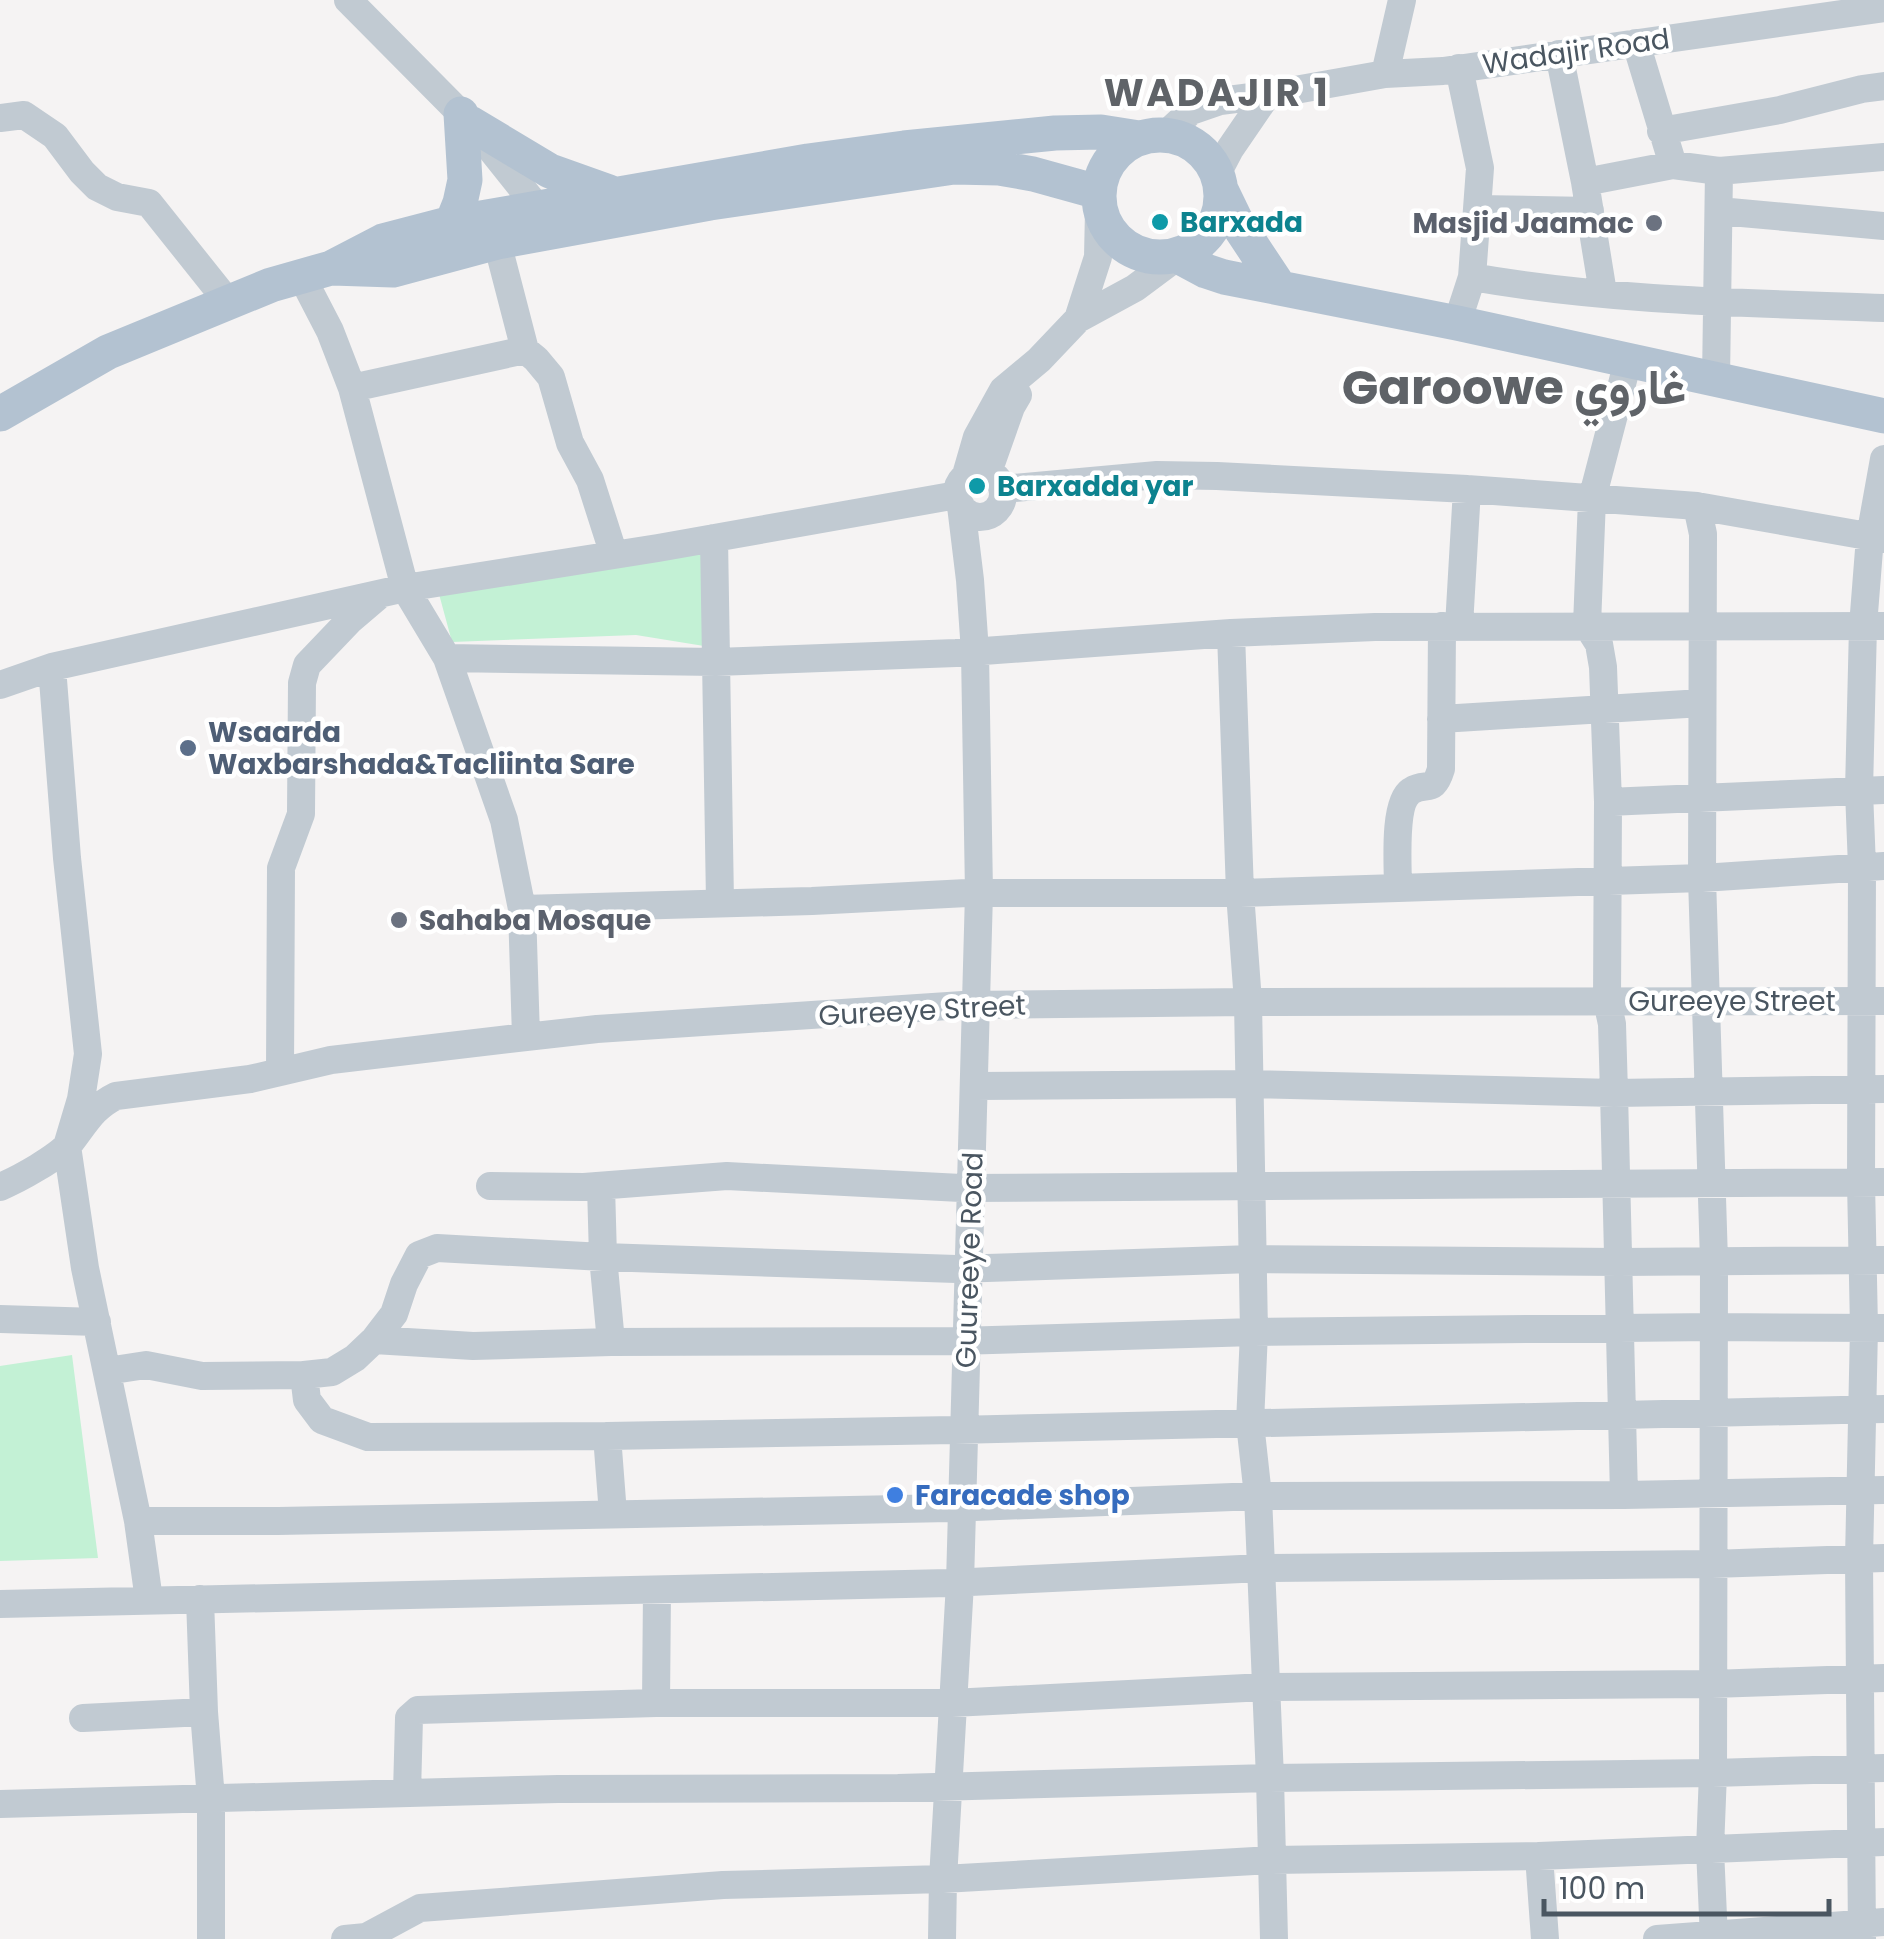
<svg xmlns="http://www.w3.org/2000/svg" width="1884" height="1939" font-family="Poppins,Vazirmatn,sans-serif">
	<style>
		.green { fill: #c3f1d5 }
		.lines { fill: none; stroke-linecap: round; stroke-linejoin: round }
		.minor { stroke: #c1cad2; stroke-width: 28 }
		.major { stroke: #b3c2d1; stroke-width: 35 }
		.culture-dot { fill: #0f9aa8; stroke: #fff; stroke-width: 4 }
		.worship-dot { fill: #6b7280; stroke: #fff; stroke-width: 4 }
		.service-dot { fill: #5c6f8a; stroke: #fff; stroke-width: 4 }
		.shop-dot { fill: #3f7fe0; stroke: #fff; stroke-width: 4 }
		.labels { text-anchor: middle; stroke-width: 9; stroke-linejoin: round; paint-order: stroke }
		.street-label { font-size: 28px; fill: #4a5661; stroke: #fff }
		.culture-label { font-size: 28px; font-weight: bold; fill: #0d838f; stroke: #fff; text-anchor: start }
		.worship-label { font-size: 28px; font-weight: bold; fill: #5b616d; stroke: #fff; text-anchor: end }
		.service-label { font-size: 28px; font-weight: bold; fill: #4e5e75; stroke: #fff; text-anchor: start }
		.shop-label { font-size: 28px; font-weight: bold; fill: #366cbe; stroke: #fff; text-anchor: start }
		.district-label { font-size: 38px; font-weight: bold; letter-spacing: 2.5px; fill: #5f6368; stroke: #fff }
		.town-label { font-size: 48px; font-weight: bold; fill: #5f6368; stroke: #fff }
	</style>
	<rect width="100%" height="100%" fill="#f5f3f3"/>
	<path class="green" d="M712,551L704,646L636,635L452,642L439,594Z
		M72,1355L98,1558L0,1561V1366Z"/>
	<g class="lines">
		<path class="minor" d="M348,0L470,123L537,207L541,223
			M1636,43L1673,165L1719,171L1716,380
			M1559,54L1585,182L1603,293
			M1385,74L1402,0
			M0,118L24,115L55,136L82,172L97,187L117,197L149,203L228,302
			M1661,131L1780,110L1862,89L1884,86
			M1165,135L1191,111L1220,101L1267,95L1385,74L1443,71L1884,8
			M1719,171L1884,157
			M1218,172L1230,149L1267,95
			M1585,182L1673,165
			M1477,209L1590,211
			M1719,211L1884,226
			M497,242L525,350
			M302,277L330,331L352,388L405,588L447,658L504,820L522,909L526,1037
			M1472,277C1608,301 1747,303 1884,308
			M1078,319L1098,257L1099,210
			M1457,323L1472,277L1480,168L1459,68
			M352,388L525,350L536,359L551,377L570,443L590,480L614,555
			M957 494a23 23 0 1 1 46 0a23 23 0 1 1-46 0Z
			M988,472L1011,407L1018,395
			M966,475L977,437L1003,390L1039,360L1078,319L1135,288L1178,256
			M1003,489L1157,475L1217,476L1467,489L1697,506L1884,539
			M1697,506L1703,534L1702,878L1714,1261L1713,1773L1710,1849L1714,1939
			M714,538L720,902
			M1459,626L1467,489
			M1231,633L1240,893L1248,1002L1254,1332L1250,1423L1258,1496L1270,1778L1274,1939
			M447,658L716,662L956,653L1231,633L1375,627L1884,626
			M52,667L67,858L88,1054L81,1099L67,1146L85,1268L138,1521L149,1600
			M0,685L52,667L405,588L658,548L957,495
			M1441,719L1702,703
			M1608,802L1884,790
			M1398,888C1398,867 1393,803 1411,791C1427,781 1433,795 1441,769L1442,626
			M522,909L812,901L967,893H1240L1398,888L1702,878L1884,866
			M280,1072L281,868L301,814L302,683L307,665L350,620L377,597
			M974,1086L1249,1084L1614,1093L1884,1089
			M490,1186L584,1187L727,1176L961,1188L1884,1182
			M601,1186L603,1257L611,1342
			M0,1187C19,1179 57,1158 70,1143C85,1124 93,1107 116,1096L250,1079L331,1060L526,1037L597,1029L963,1005L1248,1002L1884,1001
			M0,1319L97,1322
			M374,1340L473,1346L611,1342L958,1341L1254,1332L1714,1327L1884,1328
			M107,1371L146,1365L202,1376L304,1375L332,1372L355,1358L374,1340L394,1314L404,1284L419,1255L437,1248L603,1257L956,1269L1252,1259L1619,1262L1884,1260
			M304,1375L307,1400L322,1420L368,1437L607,1436L955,1430L1884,1409
			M607,1436L613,1514
			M1624,1495L1614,1093L1612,1024L1607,1001L1608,802L1603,667L1599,644L1587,625L1592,499L1628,361
			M138,1521H278L950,1508L1258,1496L1624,1495L1884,1490
			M200,1599L204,1712L211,1799V1939
			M0,1604L949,1583L1262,1568L1712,1564L1884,1558
			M656,1703L657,1590
			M83,1718L204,1712
			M407,1793L409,1718L418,1710L656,1703H952L1265,1687L1712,1684L1884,1678
			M0,1804L558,1789L898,1788L1270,1778L1713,1773L1884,1768
			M1539,1856L1545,1939
			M345,1939L366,1937L420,1908L723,1885L943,1879L1272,1860L1539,1856L1884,1842
			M942,1939L943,1879L960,1583L979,893L975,652L970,580L961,506
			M1657,1939L1884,1922
			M1862,1939L1859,1559L1864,1328L1861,1182L1862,867L1859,791L1863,626L1870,537L1884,459"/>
		<path class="major" d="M470,123L550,171L609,192
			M1099 196a61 61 0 1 1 122 0a61 61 0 1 1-122 0Z
			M1221,190L1237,223L1280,288
			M452,223L460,203L465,180L461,114
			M1178,256L1206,271L1224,277L1457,323L1884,416
			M332,268L393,270L497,242L710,203L954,167L999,168L1033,174L1098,192
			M0,414L108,352L271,285L331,268L383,241L452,223L808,161L904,148L1055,133L1101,132L1139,138"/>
	</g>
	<g class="culture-dot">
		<circle cx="1160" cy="222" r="10"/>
		<circle cx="977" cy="486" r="10"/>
	</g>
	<g class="worship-dot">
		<circle cx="1654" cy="223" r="10"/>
		<circle cx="399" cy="920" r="10"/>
	</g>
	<circle class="service-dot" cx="188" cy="748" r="10"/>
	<circle class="shop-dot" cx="895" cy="1495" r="10"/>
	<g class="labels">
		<g class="street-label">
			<text transform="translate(1576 51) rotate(-8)" y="10">Wadajir Road</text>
			<text x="1732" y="1011">Gureeye Street</text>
			<text transform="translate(922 1010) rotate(-3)" y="10">Gureeye Street</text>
			<text transform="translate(969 1260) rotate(-88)" y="10">Guureeye Road</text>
		</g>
		<g class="culture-label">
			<text x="1180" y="232">Barxada</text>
			<text x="997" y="496">Barxadda yar</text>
		</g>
		<g class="worship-label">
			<text x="1634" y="233">Masjid Jaamac</text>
			<text x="419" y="930" text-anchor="start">Sahaba Mosque</text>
		</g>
		<g class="service-label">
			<text x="208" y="742">Wsaarda<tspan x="208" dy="32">Waxbarshada&amp;Tacliinta Sare</tspan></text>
		</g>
		<g class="shop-label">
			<text x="915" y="1505">Faracade shop</text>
		</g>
		<g class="district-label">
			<text x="1217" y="106">WADAJIR 1</text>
		</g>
		<g class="town-label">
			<text x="1514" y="404">Garoowe غاروي</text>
		</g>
	</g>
	<path d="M1544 1899v15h285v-15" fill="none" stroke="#4a5661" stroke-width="5"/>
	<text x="1559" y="1899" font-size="30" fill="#4a5661" stroke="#ffffff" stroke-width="8" paint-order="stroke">100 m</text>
</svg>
